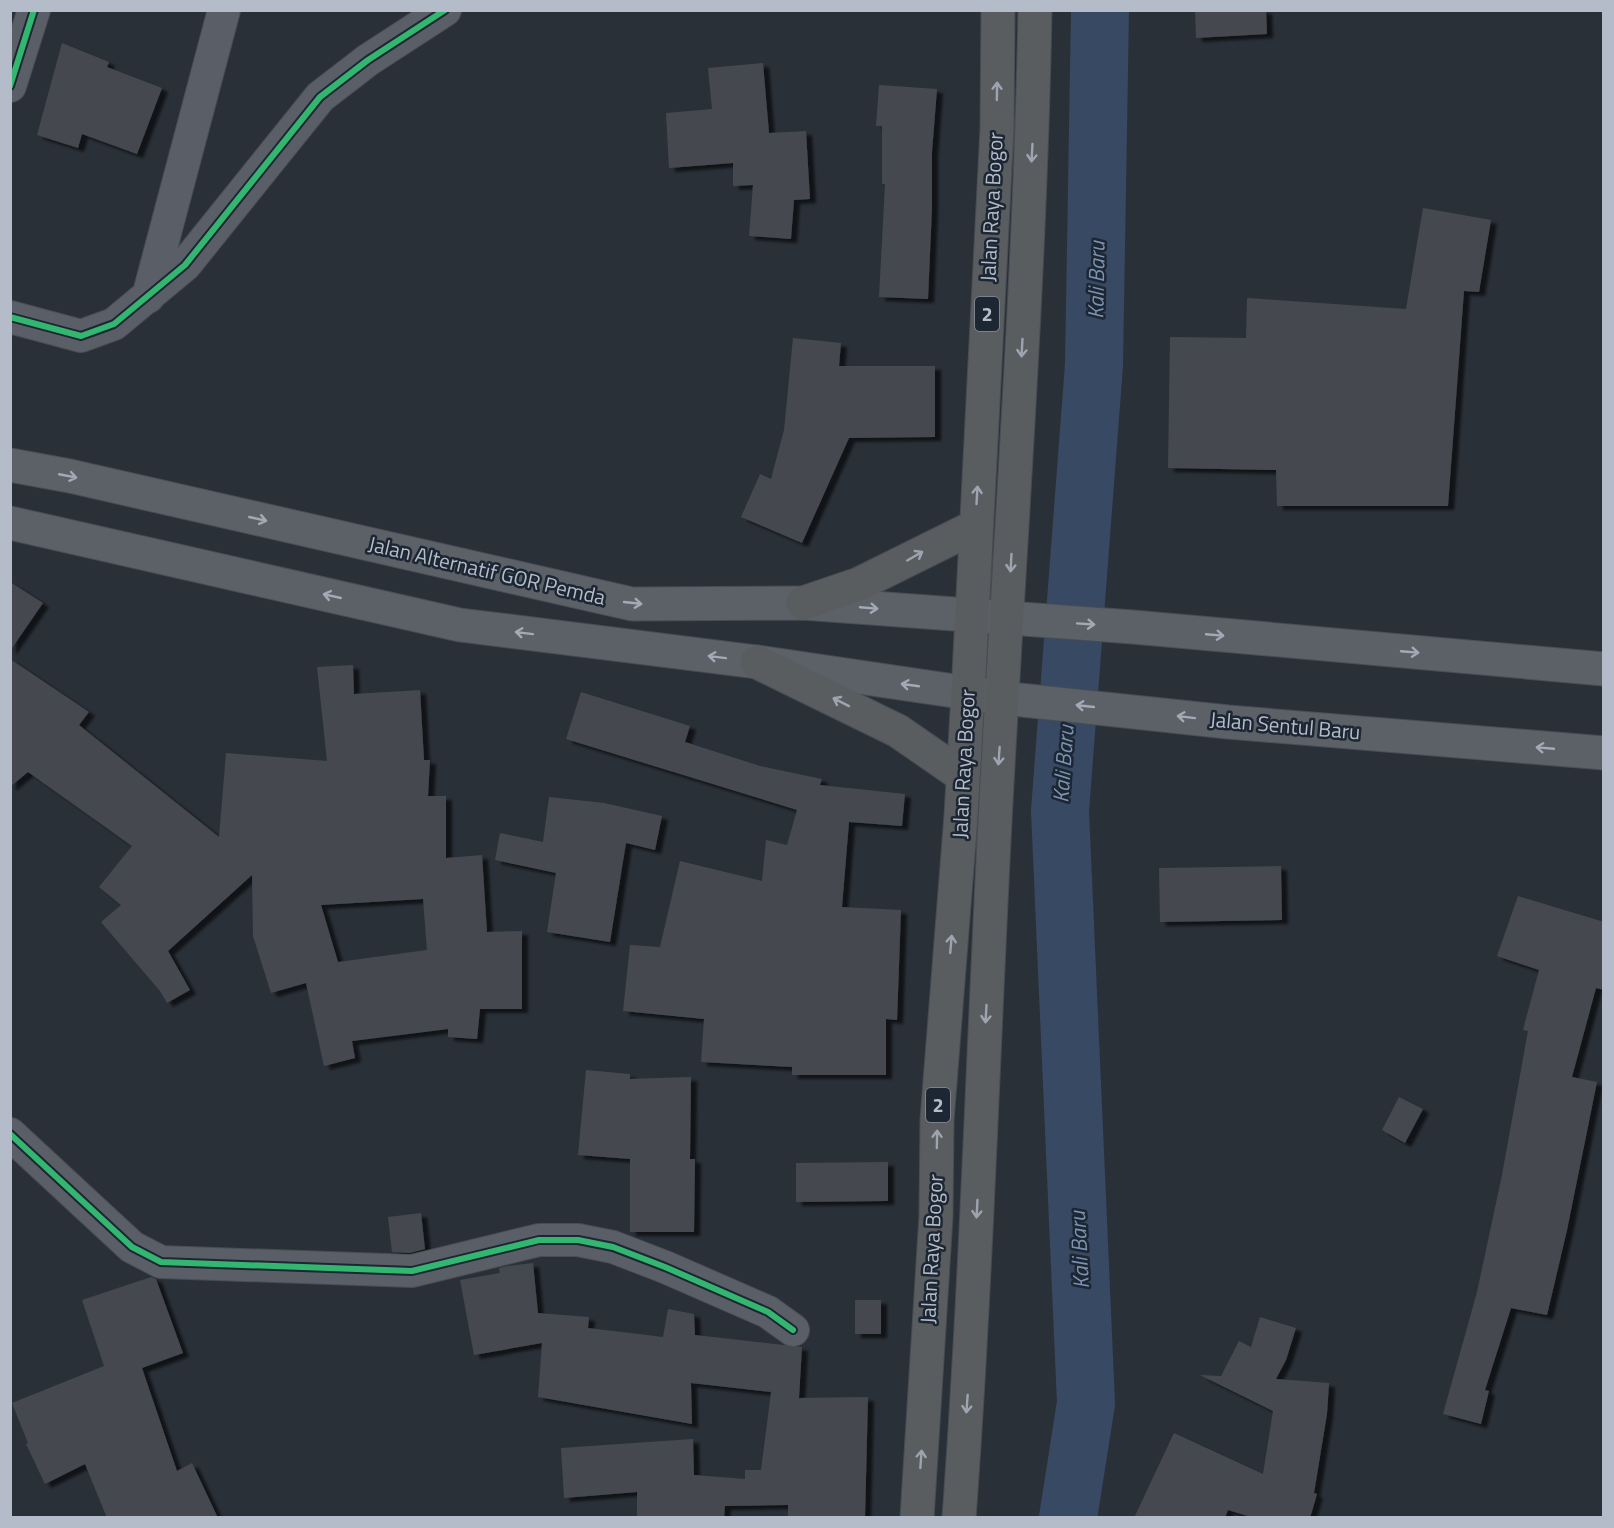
<svg xmlns="http://www.w3.org/2000/svg" width="1614" height="1528" font-family="'Titillium Web',sans-serif">
	<style>
		.lines { fill: none; stroke-linecap: round; stroke-linejoin: round }
		.river { stroke: #384963; stroke-width: 58 }
		.building { fill: #444950; fill-rule: evenodd; filter: url(#shadow) }
		.minor-casing { stroke: #484c53; stroke-width: 34 }
		.major-casing { stroke: #484c55; stroke-width: 35 }
		.highway-casing { stroke: #474c53; stroke-width: 35 }
		.minor { stroke: #5a5e66; stroke-width: 32 }
		.major { stroke: #5c6168; stroke-width: 33 }
		.highway { stroke: #5a5d60; stroke-width: 33 }
		.cycleway-casing { stroke: #1d2633; stroke-width: 10 }
		.cycleway { stroke: #33b770; stroke-width: 6 }
		.oneway { stroke: #9ea4af }
		.oneway2 { stroke: #a2aab6 }
		.labels { text-anchor: middle; stroke-width: 5; stroke-linejoin: round; paint-order: stroke }
		.shield { fill: #1d2633; stroke: #878f9c; stroke-width: 1.5 }
		.shield-label { font-size: 20px; font-weight: bold; fill: #b4bcc9 }
		.street-label { font-size: 21px; fill: #b4bcc9; stroke: #1d2633 }
		.water-label { font-size: 22px; font-style: italic; fill: #7c92b1; stroke: #1d2633 }
	</style>
	<defs>
		<filter id="shadow"><feDropShadow dx="6" dy="4" stdDeviation="1.5" flood-color="#0009"/></filter>
	</defs>
	<rect width="100%" height="100%" fill="#2a3038"/>
	<g class="lines">
		<path class="river" d="M1068,1518L1086,1403L1060,811L1094,365L1100,10"/>
	</g>
	<path class="building" d="M1195,10H1266L1267,34L1196,38Z
		M62,43L109,62L107,67L162,88L137,154L82,134L78,148L37,135Z
		M763,63L769,133L806,131L810,199L794,200L791,239L749,236L753,185L733,186V163L669,168L666,113L712,109L708,68Z
		M879,85L937,89L932,152V208L928,299L879,297L885,184H882V126H876Z
		M1423,208L1491,220L1479,292L1464,291L1448,506H1277L1276,470L1168,468L1170,337L1246,338L1247,298L1406,309Z
		M793,338L841,343L839,366H935V437L849,438L802,543L741,517L760,474L771,479L784,430Z
		M10,582L43,603L10,651Z
		M10,659L89,712L79,725L219,837L226,753L327,761L317,667L353,665L354,694L420,690L424,760H430L428,796H446V858L482,855L487,932L522,931V1009H480L477,1039L448,1037V1029L352,1041L355,1058L324,1066L306,983L271,993L253,936L252,875L168,951L190,990L167,1003L160,991L101,922L121,905L99,887L132,846L28,772L10,787ZM423,899L427,950L338,962L321,905Z
		M581,692L690,726L685,742L760,766L822,779L820,785L905,794L902,826L849,822L842,907L901,910L897,1020L886,1019V1075H792V1067L701,1062L704,1019L623,1011L630,945L660,947L680,861L762,881L766,840L787,845L797,810L566,739Z
		M549,797L604,803L662,816L655,850L626,843L610,942L547,932L556,873L495,860L500,833L543,842Z
		M1281,866L1282,920L1160,922L1159,868Z
		M1518,896L1604,922V990L1596,988L1572,1077L1597,1082L1567,1230L1547,1315L1511,1308L1485,1390L1489,1391L1481,1424L1443,1414L1477,1292L1502,1175L1528,1031L1523,1030L1539,970L1497,956Z
		M586,1070L630,1074V1079L691,1077L690,1159H695L694,1232H630V1159L578,1155Z
		M1399,1097L1423,1109L1405,1143L1382,1130Z
		M888,1162V1201L796,1202V1163Z
		M421,1213L425,1249L410,1253L392,1252L388,1217Z
		M533,1263L538,1313L589,1317L588,1328L663,1337L668,1309L694,1314L695,1335L802,1347L799,1398L868,1397L865,1518H788V1505L725,1506L724,1518H637V1492L564,1498L561,1448L693,1439L694,1475L745,1479V1470H761L771,1392L691,1383L692,1424L538,1397L542,1343L474,1355L460,1280L500,1273L499,1268L507,1266Z
		M151,1277L156,1279L183,1353L142,1368L177,1471L192,1463L218,1518H107L85,1464L45,1484L26,1444L28,1443L12,1403L104,1366L82,1300Z
		M855,1300H881V1334H855Z
		M1260,1317L1296,1328L1286,1360L1276,1379L1329,1383L1327,1414L1314,1493L1317,1494L1310,1518H1254L1228,1510L1225,1518H1134L1174,1433L1263,1474L1273,1411L1200,1375L1221,1376L1239,1341L1251,1347Z"/>
	<g class="lines">
		<g class="minor-casing">
			<path id="minor" d="M10,86L34,10
				M148,297L224,10
				M10,317L81,336L114,324L185,265L320,97L368,60L445,10
				M10,1134L132,1247L161,1262L412,1271L539,1240H578L613,1247L665,1267L768,1312L793,1330"/>
		</g>
		<g class="major-casing">
			<path id="major" d="M10,465L70,476L632,604L803,603L1133,627L1604,669
				M10,523L460,625L757,662L1002,698L1228,722L1604,753"/>
		</g>
		<g class="highway-casing">
			<path id="highway" d="M803,603L859,584L974,527
				M757,662L898,731L963,776
				M917,1518L936,1216L937,1120L961,816L968,694L997,129L998,10
				M959,1518C976,1286 983,1053 995,821C1009,551 1030,281 1035,10"/>
		</g>
		<use href="#minor" class="minor"/>
		<use href="#major" class="major"/>
		<use href="#highway" class="highway"/>
		<g class="cycleway-casing">
			<path id="cycleway" d="M10,86L34,10
				M10,317L81,336L114,324L185,265L320,97L368,60L445,10
				M10,1134L132,1247L161,1262L412,1271L539,1240H578L613,1247L665,1267L768,1312L793,1330"/>
		</g>
		<use href="#cycleway" class="cycleway"/>
	</g>
	<defs><path id="oneway-shaft" d="M-6 0H5M1.5-3L5.5 0L1.5 3" fill="none" stroke-width="1.6" stroke-linecap="round" stroke-linejoin="round" transform="scale(1.5)"/></defs>
	<g class="oneway">
		<use href="#oneway-shaft" transform="translate(997 91) rotate(-89)"/>
		<use href="#oneway-shaft" transform="translate(1032 153) rotate(93)"/>
		<use href="#oneway-shaft" transform="translate(1022 348) rotate(93)"/>
		<use href="#oneway-shaft" transform="translate(977 495) rotate(-87)"/>
		<use href="#oneway-shaft" transform="translate(915 556) rotate(-30)"/>
		<use href="#oneway-shaft" transform="translate(1011 563) rotate(93)"/>
		<use href="#oneway-shaft" transform="translate(841 702) rotate(-153)"/>
		<use href="#oneway-shaft" transform="translate(999 756) rotate(94)"/>
		<use href="#oneway-shaft" transform="translate(951 944) rotate(-85)"/>
		<use href="#oneway-shaft" transform="translate(986 1014) rotate(93)"/>
		<use href="#oneway-shaft" transform="translate(937 1139) rotate(-89)"/>
		<use href="#oneway-shaft" transform="translate(977 1209) rotate(93)"/>
		<use href="#oneway-shaft" transform="translate(967 1404) rotate(94)"/>
		<use href="#oneway-shaft" transform="translate(921 1459) rotate(-86)"/>
	</g>
	<g class="oneway2">
		<use href="#oneway-shaft" transform="translate(68 476) rotate(11)"/>
		<use href="#oneway-shaft" transform="translate(258 519) rotate(13)"/>
		<use href="#oneway-shaft" transform="translate(332 596) rotate(-167)"/>
		<use href="#oneway-shaft" transform="translate(633 603) rotate(6)"/>
		<use href="#oneway-shaft" transform="translate(869 608) rotate(5)"/>
		<use href="#oneway-shaft" transform="translate(1086 624) rotate(4)"/>
		<use href="#oneway-shaft" transform="translate(524 633) rotate(-173)"/>
		<use href="#oneway-shaft" transform="translate(1215 635) rotate(5)"/>
		<use href="#oneway-shaft" transform="translate(1410 652) rotate(5)"/>
		<use href="#oneway-shaft" transform="translate(717 657) rotate(-173)"/>
		<use href="#oneway-shaft" transform="translate(910 685) rotate(-172)"/>
		<use href="#oneway-shaft" transform="translate(1085 706) rotate(-174)"/>
		<use href="#oneway-shaft" transform="translate(1186 717) rotate(-173)"/>
		<use href="#oneway-shaft" transform="translate(1545 748) rotate(-175)"/>
	</g>
	<g class="labels">
		<g class="shield">
			<rect x="975" y="297" width="24" height="34" rx="4.5"/>
			<rect x="926" y="1088" width="24" height="34" rx="4.5"/>
		</g>
		<g class="shield-label">
			<text x="987" y="321">2</text>
			<text x="938" y="1112">2</text>
		</g>
		<g class="street-label">
			<text transform="translate(992 207) rotate(-87)" y="7">Jalan Raya Bogor</text>
			<text transform="translate(487 571) rotate(13)" y="7">Jalan Alternatif GOR Pemda</text>
			<text transform="translate(1285 726) rotate(5)" y="7">Jalan Sentul Baru</text>
			<text transform="translate(964 764) rotate(-87)" y="7">Jalan Raya Bogor</text>
			<text transform="translate(932 1249) rotate(-87)" y="7">Jalan Raya Bogor</text>
		</g>
		<g class="water-label">
			<text transform="translate(1096 280) rotate(-89)" y="8">Kali Baru</text>
			<text transform="translate(1063 764) rotate(-86)" y="8">Kali Baru</text>
			<text transform="translate(1079 1250) rotate(-93)" y="8">Kali Baru</text>
		</g>
	</g>
	<rect width="1614" height="1528" fill="none" stroke="#b4bcc9" stroke-width="24"/>
</svg>
